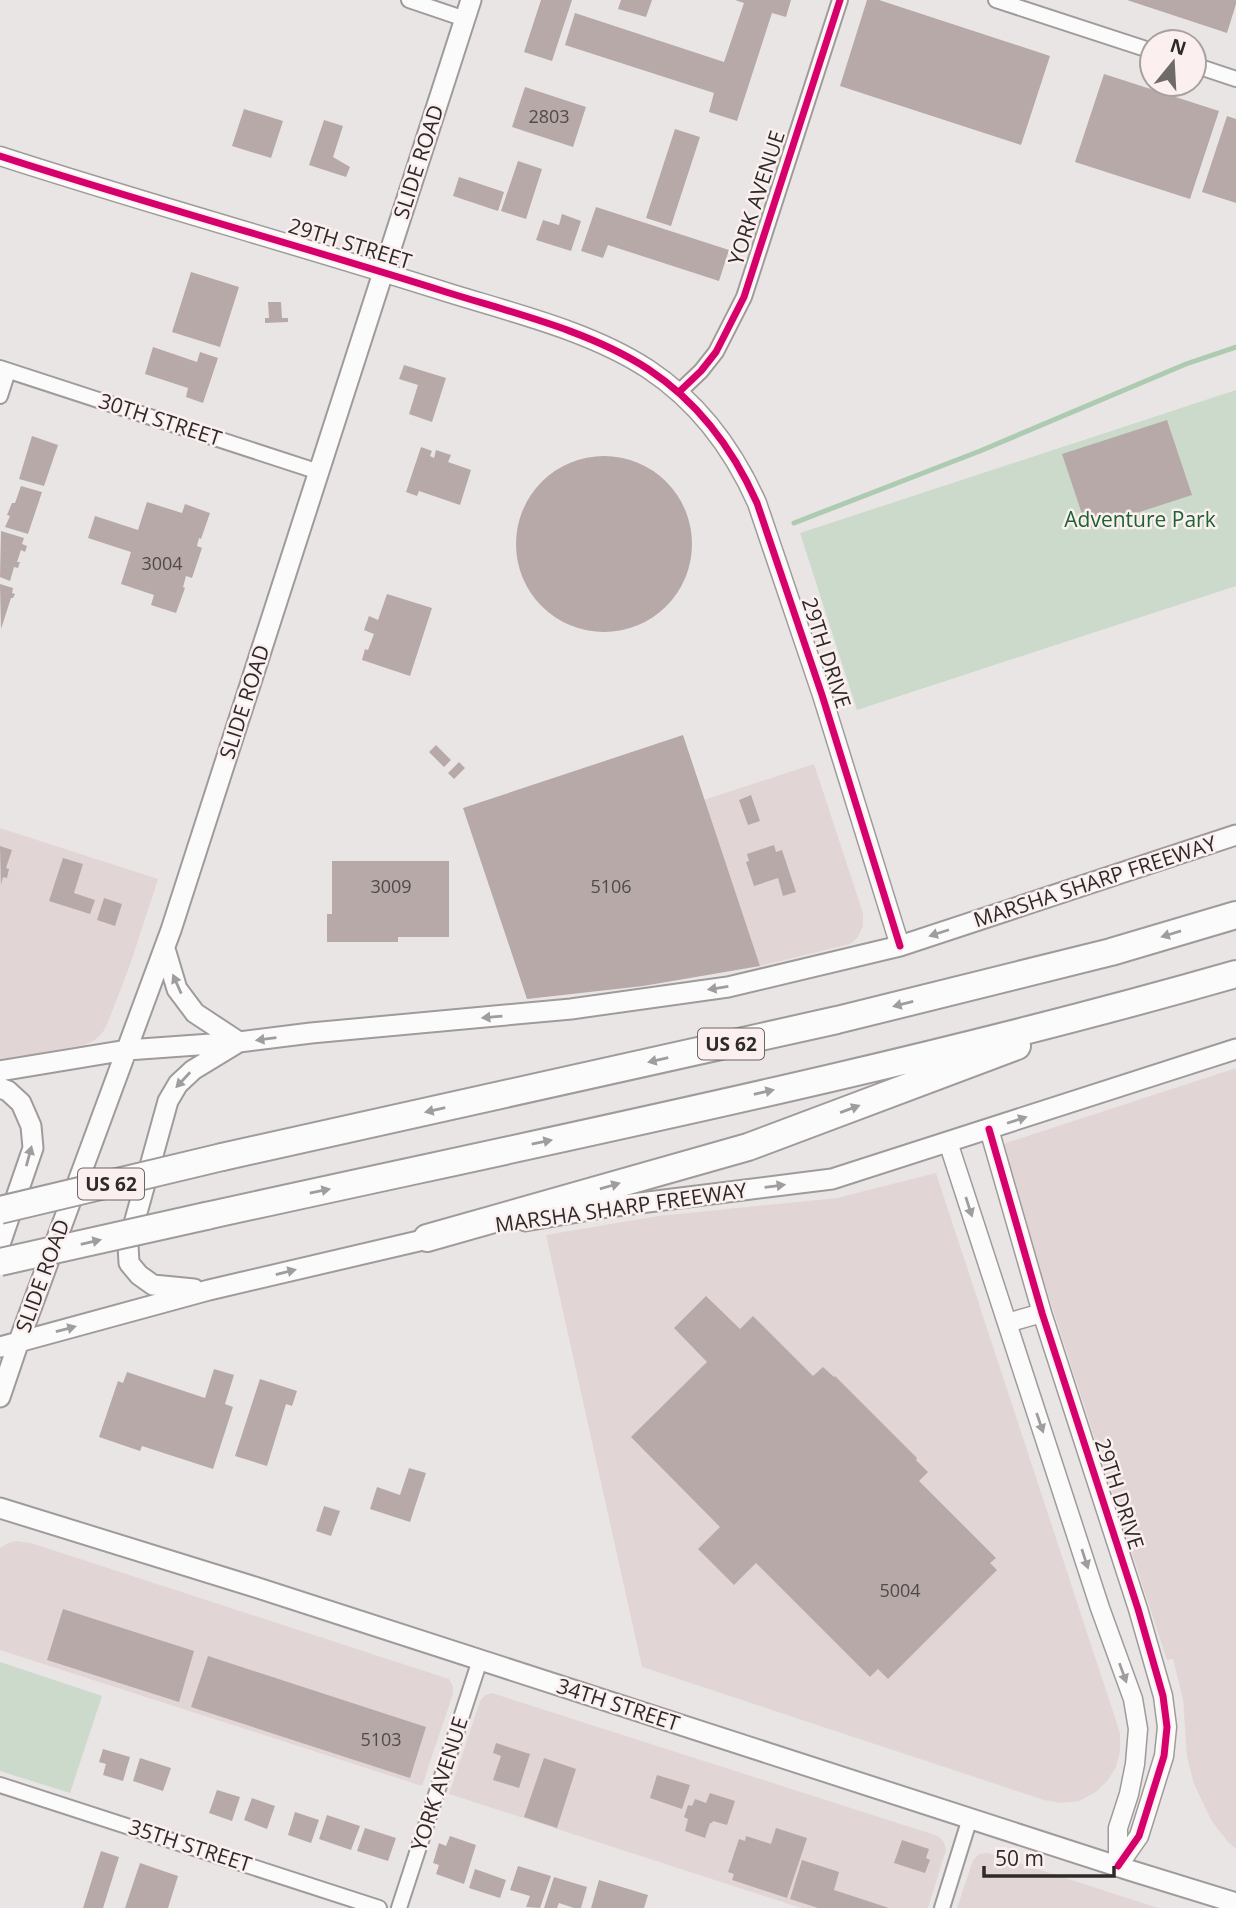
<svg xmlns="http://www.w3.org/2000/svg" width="1236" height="1908" font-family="'Open Sans',sans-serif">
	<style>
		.built { fill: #e2d5d5 }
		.green { fill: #ccdacc }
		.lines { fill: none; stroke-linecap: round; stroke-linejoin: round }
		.stream { stroke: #accbb0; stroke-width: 5 }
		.building { fill: #b6a9a8 }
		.minor-casing { stroke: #9f9b9a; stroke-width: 18 }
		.tertiary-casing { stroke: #9f9b9a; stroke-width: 21 }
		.secondary-casing { stroke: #9f9b9a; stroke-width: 23 }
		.motorway-casing { stroke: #9f9b9a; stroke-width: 30 }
		.minor { stroke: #fcfbfb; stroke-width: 14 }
		.tertiary { stroke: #fcfbfb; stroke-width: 18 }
		.secondary { stroke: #fcfbfb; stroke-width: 19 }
		.motorway { stroke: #fcfbfb; stroke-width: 26 }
		.motorway-bridge-casing { stroke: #9f9b9a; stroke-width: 30; stroke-linecap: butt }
		.motorway-bridge { stroke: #fcfbfb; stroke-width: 26 }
		.cycleway-casing { stroke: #fbf0ef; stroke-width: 11 }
		.cycleway { stroke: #d6006c; stroke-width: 7 }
		.oneway { fill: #9f9d9d }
		.labels { text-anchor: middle; stroke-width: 5; stroke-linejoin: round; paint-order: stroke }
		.number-label { font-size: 18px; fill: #504a4a }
		.shield { fill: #fbf0ef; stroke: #6c6565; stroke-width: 2 }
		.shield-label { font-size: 19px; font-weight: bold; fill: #2e2a2a }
		.street-label { font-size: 21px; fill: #2e2a2a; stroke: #fbf0ef }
		.park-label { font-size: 21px; fill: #1d6333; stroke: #fbf0ef }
	</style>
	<rect width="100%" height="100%" fill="#eae5e5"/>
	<path class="built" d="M814,764L863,913V926L858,937L850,944L760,966L704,800Z
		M0,828L158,879L130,965L108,1022L103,1032L95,1040L84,1045L0,1060Z
		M1236,1068V1849L1228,1842L1211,1820L1194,1784L1187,1757L1183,1699L1173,1659L1167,1660L1157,1630L1002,1153L1003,1147L1006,1143Z
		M936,1173L1120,1733V1751L1116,1767L1108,1780L1096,1792L1079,1801L1060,1803L1044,1800L642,1667L546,1235L658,1216L837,1198Z
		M16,1541L31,1543L449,1679L453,1686V1694L422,1786L0,1650V1548L8,1543Z
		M492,1693L938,1836L944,1842L946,1850L928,1908H801L449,1794L480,1701L485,1695Z
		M988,1853L1158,1908H957L973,1860L979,1854Z"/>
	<path class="green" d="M1236,390V586L857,710L800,533Z
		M0,1662L102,1696L70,1793L0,1771Z"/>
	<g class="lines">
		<path class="stream" d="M794,523L980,451L1186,364L1236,347"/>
	</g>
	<path class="building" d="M541,0H572L552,61L524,52Z
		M621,0H652L646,17L618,9Z
		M735,0H791L786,17L772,13L737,121L709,112L714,93L565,45L575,13L724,62L744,3Z
		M867,0H879L1050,56L1021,145L840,86Z
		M1127,0H1236V4L1227,33Z
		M1104,74L1219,111L1190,199L1075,162Z
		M525,87L586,107L573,147L512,127Z
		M244,109L283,121L271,158L232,146Z
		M1227,116L1236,119V203L1202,192Z
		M324,120L343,126L333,157L350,167L346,177L309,165Z
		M675,129L700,137L671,226L646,218Z
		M518,161L542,169L526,219L501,211Z
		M459,177L504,192L498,211L453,196Z
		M596,207L729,250L719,281L608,245L603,258L581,251Z
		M562,214L581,221L571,251L536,240L543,220L559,225Z
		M191,272L239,287L220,347L172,332Z
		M268,302H281L282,318H288V322L265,323V318H269Z
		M153,347L197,362L200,352L218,358L203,403L186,397L188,388L145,374Z
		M404,365L446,378L432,422L409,414L418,385L399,379Z
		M1167,420L1192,495L1087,529L1062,454Z
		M32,436L58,445L44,486L19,479Z
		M421,447L432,451L430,456L434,458L436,450L451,455L448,462L471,470L460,505L419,491L417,496L406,492Z
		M516 544a88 88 0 1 1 176 0a88 88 0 1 1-176 0Z
		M21,486L42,492L28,534L5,527L10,516L7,515L12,503H15Z
		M147,502L182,513L185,504L210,513L201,539L199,538L197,546L202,548L192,578L186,576L183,587L185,588L176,613L151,605L154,595L121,584L131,552L88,538L95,516L138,530Z
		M1,531L24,538L22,544L27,546L25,552L21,550L17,562H20L18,568L14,567L10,581L0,577Z
		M0,584L13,588L12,593L15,594L13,598H11L1,629Z
		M387,594L432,608L410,676L362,660L365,649L368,650L374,634L364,630L369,616L378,620Z
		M683,735L760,966L643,986L527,999L463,808Z
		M436,745L451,760L444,767L429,752Z
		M459,762L465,768L454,779L448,773Z
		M751,795L760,821L748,825L739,800Z
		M774,845L776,852L782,850L796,892L783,896L778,878L754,886L746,862L749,861L747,854Z
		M0,846L12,850L6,868L9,869L7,878L3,877L1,885Z
		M63,858L83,864L74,893L95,900L90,914L49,901Z
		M332,861H449V937H398V942H327V914H332Z
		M104,898L122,904L115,926L97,920Z
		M706,1296L740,1329L753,1316L813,1376L823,1367L834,1377L835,1376L917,1458L916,1460L928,1472L919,1481L996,1558L990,1563L997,1570L888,1679L878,1669L870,1677L756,1563L734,1585L698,1549L720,1527L631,1437L707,1362L674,1328Z
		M214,1369L234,1375L225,1404L233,1407L213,1469L142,1446L140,1451L99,1437L118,1381L123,1383L127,1372L205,1398Z
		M260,1379L297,1391L292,1406L286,1404L267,1466L235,1456Z
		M409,1468L426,1473L410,1522L370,1509L377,1487L400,1495Z
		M324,1506L340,1511L331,1536L316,1531Z
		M63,1609L194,1651L179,1702L47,1660Z
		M208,1656L426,1727L410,1778L191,1707Z
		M496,1743L530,1754L519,1788L493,1780L501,1756L493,1753Z
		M103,1749L130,1757L123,1781L103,1775L106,1764L99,1762Z
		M140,1758L171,1768L163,1791L133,1781Z
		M544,1758L576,1769L557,1828L524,1817Z
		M657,1775L690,1785L682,1809L650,1798Z
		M217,1790L240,1797L232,1821L209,1813Z
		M710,1793L735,1801L727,1825L713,1821L712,1823H710L705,1838L685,1831L688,1819L684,1817L688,1805L692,1806L695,1799L706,1803Z
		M252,1798L275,1806L267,1829L244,1820Z
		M295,1812L319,1820L311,1843L288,1835Z
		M327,1815L360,1826L351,1850L319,1839Z
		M365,1828L396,1838L388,1861L357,1851Z
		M776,1828L807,1838L787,1898L732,1880L734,1874L728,1872L739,1839L745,1841L746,1836L771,1844Z
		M450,1836L476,1845L464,1884L436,1874L439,1865L433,1863L439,1843L446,1846Z
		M902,1840L929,1849L926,1858L930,1860L925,1873L894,1863Z
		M101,1851L119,1857L103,1908H83Z
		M802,1860L839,1872L834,1890L889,1908H818L790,1899Z
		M140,1863L178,1876L168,1908H125Z
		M518,1866L551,1876L540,1908L526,1907L530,1896L510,1890Z
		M475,1869L506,1880L500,1898L469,1888Z
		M554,1877L587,1887L581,1908H574L559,1903L557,1908H544Z
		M599,1880L648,1895L644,1908H591Z"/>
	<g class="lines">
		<g class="minor-casing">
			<path id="minor" d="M409,0L465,19
				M996,0L1152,51
				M1194,65L1236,79
				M0,368L319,472
				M679,392L701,371L716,352L744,297L840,0
				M0,396L8,371
				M0,1785L379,1908
				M399,1908L480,1660
				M942,1908L970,1818"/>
		</g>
		<g class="tertiary-casing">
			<path id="tertiary" d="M0,156C148,204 298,245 446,292C513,313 590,331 648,369C698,402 733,449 757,503L822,695L900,946
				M989,1129L1042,1313L1138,1609L1163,1696L1167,1727L1164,1756L1139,1836L1118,1866
				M948,1142L1100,1608L1133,1699L1138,1729L1135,1764L1129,1794L1118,1828V1866
				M1007,1323L1042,1313"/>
		</g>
		<g class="secondary-casing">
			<path id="secondary" d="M165,949L177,989L195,1013L239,1042L193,1070L178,1084L168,1101L128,1245L129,1263L139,1275L153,1285L194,1289
				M0,1071L127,1050L239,1042L311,1033L571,1009L728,987L900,946L1236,835
				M0,1088L8,1091L21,1103L31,1126L33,1148L0,1244
				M525,1221L608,1207L832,1179L1236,1049
				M0,1347L209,1290L440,1236
				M0,1397L19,1341L171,930L471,0
				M0,1508L258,1588L1129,1870L1236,1903"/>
		</g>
		<g class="motorway-casing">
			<path id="motorway" d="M222,1157L837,1020L1111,952L1236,915
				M206,1216C550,1140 897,1071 1236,974
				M427,1238L748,1147L1017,1046"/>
		</g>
		<use href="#minor" class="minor"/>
		<use href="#tertiary" class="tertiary"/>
		<use href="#secondary" class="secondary"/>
		<use href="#motorway" class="motorway"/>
		<g class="motorway-bridge-casing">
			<path id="motorway-bridge" d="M0,1210L222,1157
				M0,1262L206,1216"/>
		</g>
		<use href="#motorway-bridge" class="motorway-bridge"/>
		<g class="cycleway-casing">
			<path id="cycleway" d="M0,156C148,204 298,245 446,292C513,313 590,331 648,369C698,402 733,449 757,503L822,695L900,946
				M679,392L701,371L716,352L744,297L840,0
				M989,1129L1042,1313L1138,1609L1163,1696L1167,1727L1164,1756L1139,1836L1118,1866"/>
		</g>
		<use href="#cycleway" class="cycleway"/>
	</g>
	<defs><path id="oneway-solid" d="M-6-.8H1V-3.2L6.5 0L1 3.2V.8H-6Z" transform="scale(1.75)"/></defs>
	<g class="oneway">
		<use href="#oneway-solid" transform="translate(939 933) rotate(162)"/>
		<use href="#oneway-solid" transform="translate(1171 934) rotate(163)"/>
		<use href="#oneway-solid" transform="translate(177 984) rotate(-114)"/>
		<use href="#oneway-solid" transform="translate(718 988) rotate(171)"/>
		<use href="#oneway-solid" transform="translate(903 1004) rotate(166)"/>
		<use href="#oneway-solid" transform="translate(492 1017) rotate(175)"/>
		<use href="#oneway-solid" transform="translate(266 1039) rotate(173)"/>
		<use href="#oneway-solid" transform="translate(658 1060) rotate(167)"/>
		<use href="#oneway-solid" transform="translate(183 1080) rotate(133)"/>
		<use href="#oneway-solid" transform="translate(764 1092) rotate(-13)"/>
		<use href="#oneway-solid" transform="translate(850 1109) rotate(-20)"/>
		<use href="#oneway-solid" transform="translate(435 1110) rotate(167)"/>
		<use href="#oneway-solid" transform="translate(1017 1120) rotate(-18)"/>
		<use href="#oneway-solid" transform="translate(542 1142) rotate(-12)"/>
		<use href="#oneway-solid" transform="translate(29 1156) rotate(-75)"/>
		<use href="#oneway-solid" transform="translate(610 1186) rotate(-16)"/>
		<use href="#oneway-solid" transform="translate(775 1186) rotate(-7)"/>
		<use href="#oneway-solid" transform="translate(320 1191) rotate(-12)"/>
		<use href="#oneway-solid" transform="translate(969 1207) rotate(72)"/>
		<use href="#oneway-solid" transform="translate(91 1242) rotate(-13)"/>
		<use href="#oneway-solid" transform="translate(286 1272) rotate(-14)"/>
		<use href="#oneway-solid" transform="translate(66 1329) rotate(-15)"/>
		<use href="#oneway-solid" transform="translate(1040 1423) rotate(71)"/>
		<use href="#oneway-solid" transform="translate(1085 1559) rotate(72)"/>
		<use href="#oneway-solid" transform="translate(1123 1673) rotate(70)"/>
	</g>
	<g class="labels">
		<g class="number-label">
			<text x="549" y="123">2803</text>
			<text x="162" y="570">3004</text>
			<text x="391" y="893">3009</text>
			<text x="611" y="893">5106</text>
			<text x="900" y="1597">5004</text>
			<text x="381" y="1746">5103</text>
		</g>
		<g class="shield">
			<rect x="698" y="1028.5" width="66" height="31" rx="5"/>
			<rect x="78" y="1168.5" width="66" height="31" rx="5"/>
		</g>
		<g class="shield-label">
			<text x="731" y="1051">US 62</text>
			<text x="111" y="1191">US 62</text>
		</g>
		<g class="street-label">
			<text transform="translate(419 162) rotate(-72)" y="7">SLIDE ROAD</text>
			<text transform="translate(757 198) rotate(-72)" y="7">YORK AVENUE</text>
			<text transform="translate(350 244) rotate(17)" y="7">29TH STREET</text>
			<text transform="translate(160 420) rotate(18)" y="7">30TH STREET</text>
			<text transform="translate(826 653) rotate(72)" y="7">29TH DRIVE</text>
			<text transform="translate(245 702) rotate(-72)" y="7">SLIDE ROAD</text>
			<text transform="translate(1095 882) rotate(-18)" y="7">MARSHA SHARP FREEWAY</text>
			<text transform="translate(621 1208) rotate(-8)" y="7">MARSHA SHARP FREEWAY</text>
			<text transform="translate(43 1276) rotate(-70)" y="7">SLIDE ROAD</text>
			<text transform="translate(1119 1494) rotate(72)" y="7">29TH DRIVE</text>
			<text transform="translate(618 1705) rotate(18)" y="7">34TH STREET</text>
			<text transform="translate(440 1784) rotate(-72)" y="7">YORK AVENUE</text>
			<text transform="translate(190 1846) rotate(18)" y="7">35TH STREET</text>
		</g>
		<g class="park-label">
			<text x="1140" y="527">Adventure Park</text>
		</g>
	</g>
	<g transform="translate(1173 63) rotate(18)"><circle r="33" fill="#fbf0ef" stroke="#a9a1a0" stroke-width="2"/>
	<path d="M0-5L12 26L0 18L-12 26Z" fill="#706b6b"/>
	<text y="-10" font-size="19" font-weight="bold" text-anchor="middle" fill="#2e2a2a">N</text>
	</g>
	<path d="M984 1866v10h130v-10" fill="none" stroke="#2e2a2a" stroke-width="3.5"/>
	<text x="995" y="1866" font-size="21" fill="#2e2a2a" stroke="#fbf0ef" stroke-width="5" paint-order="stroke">50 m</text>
</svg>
